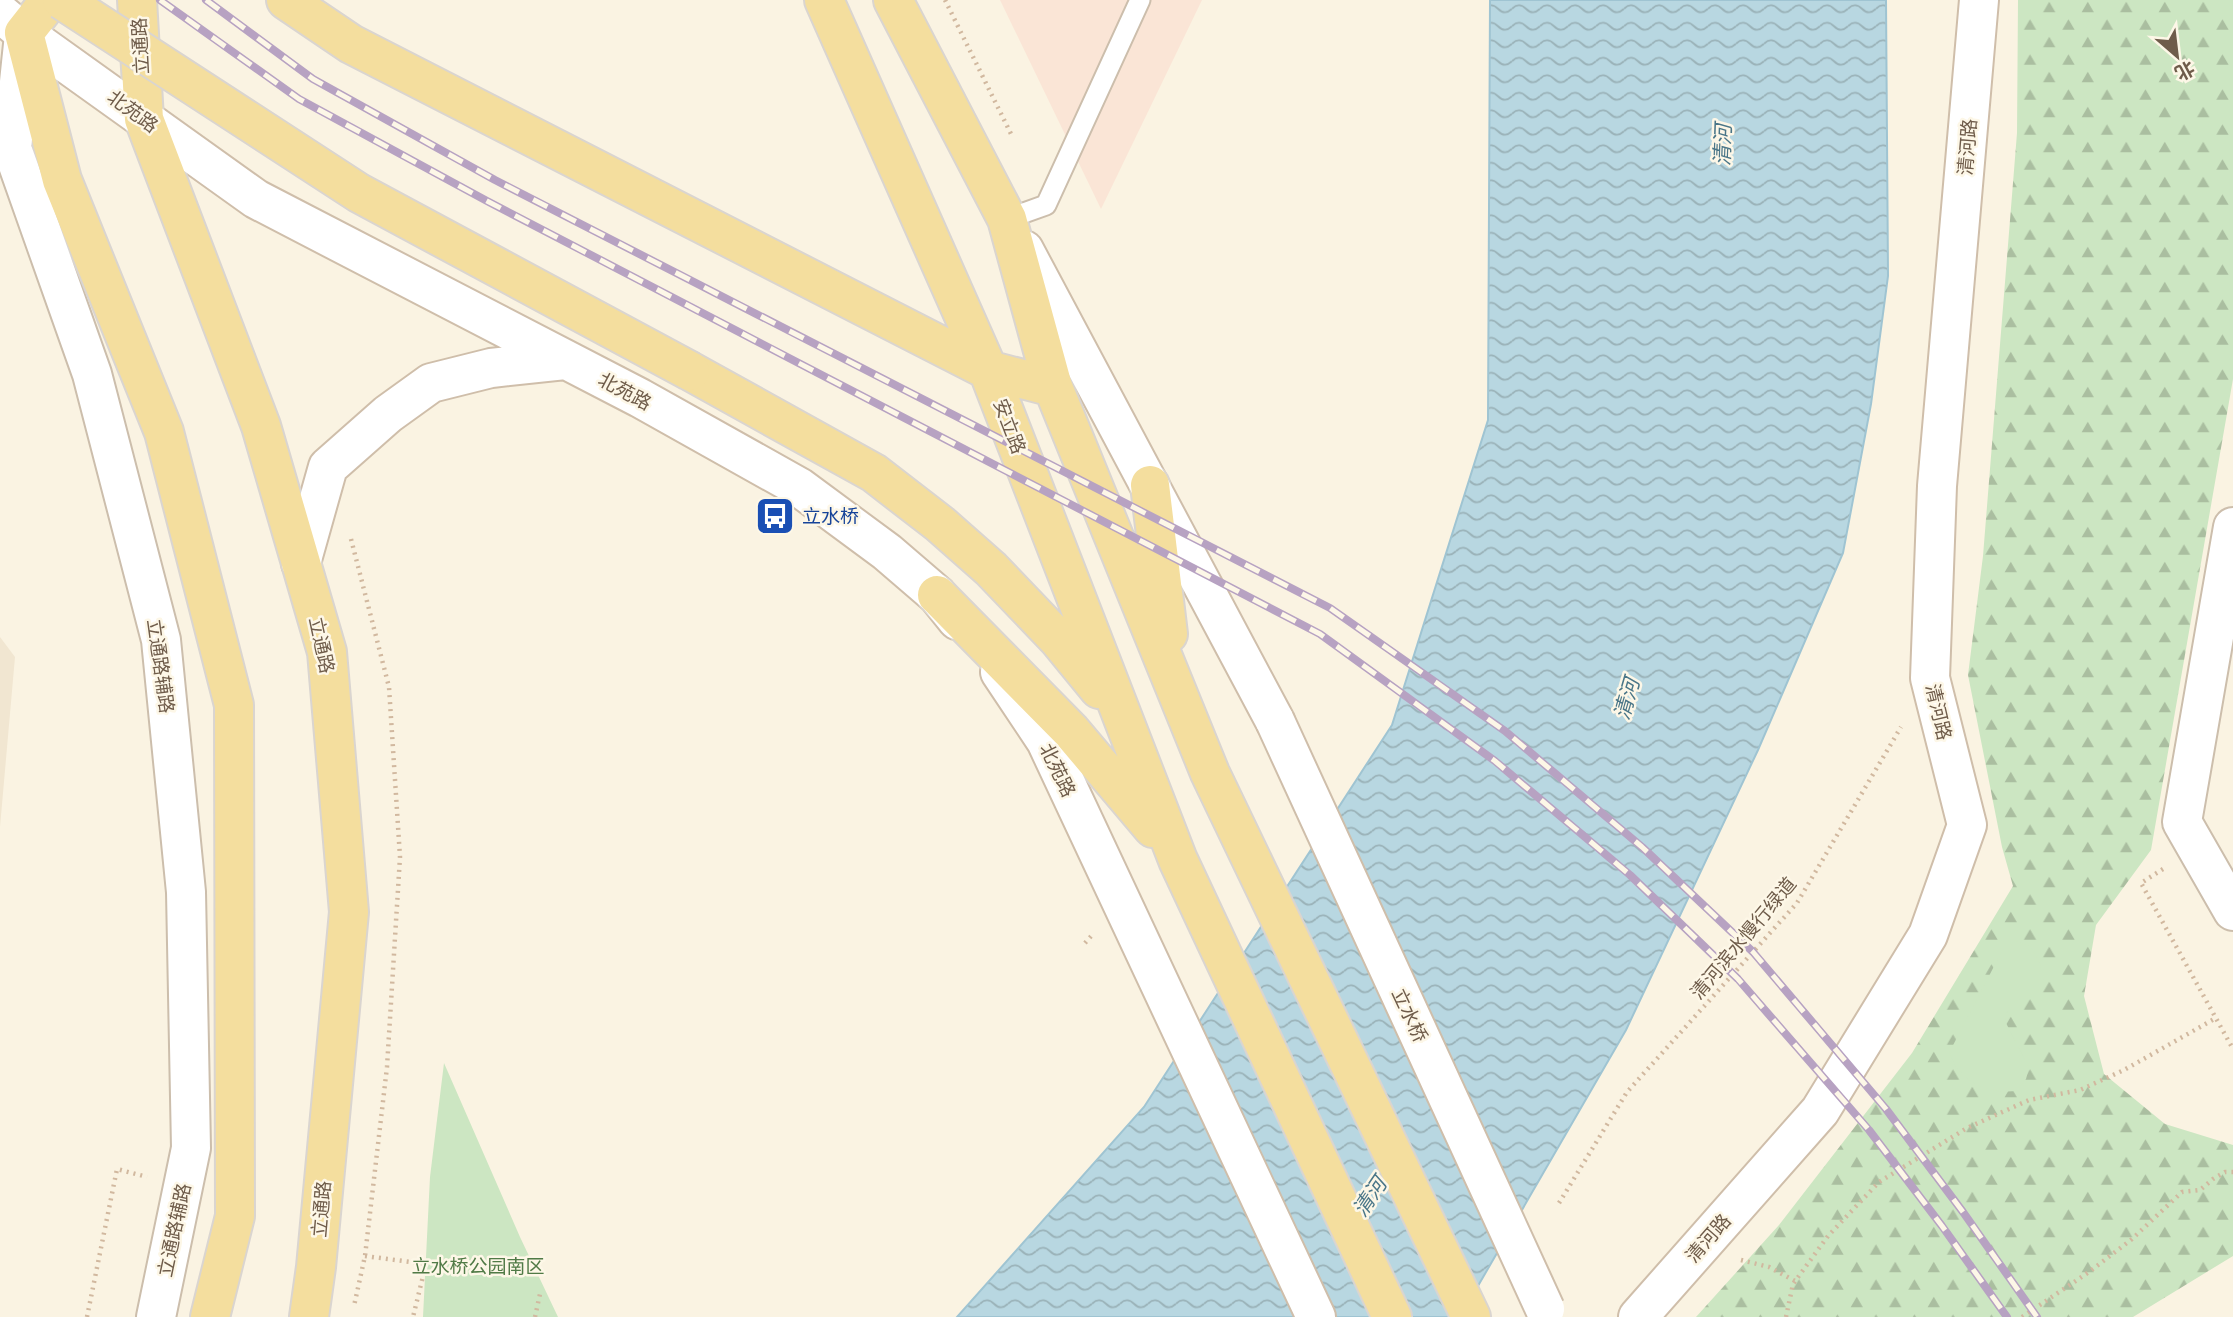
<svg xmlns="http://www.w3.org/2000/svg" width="2233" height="1317" font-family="'Asap Condensed','Noto Sans SC',sans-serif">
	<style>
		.residential { fill: #f1e6d1 }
		.commercial { fill: #fae5d6 }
		.forest { fill: url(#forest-firs) }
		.park { fill: #cce6c2 }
		.water { fill: url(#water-waves); stroke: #9fc4d2; stroke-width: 2 }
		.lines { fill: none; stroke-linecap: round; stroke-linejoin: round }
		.lane-casing { stroke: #ccbeac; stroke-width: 23 }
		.street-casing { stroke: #ccbeac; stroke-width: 42 }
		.secondary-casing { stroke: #cfbeaa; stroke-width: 42 }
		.primary-casing { stroke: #dad5d0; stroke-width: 42 }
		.path { stroke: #d1b89f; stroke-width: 4.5; stroke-dasharray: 2 5; stroke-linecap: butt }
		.lane { stroke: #fff; stroke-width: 19 }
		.street { stroke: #fff; stroke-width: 38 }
		.secondary { stroke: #fff; stroke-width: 38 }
		.primary { stroke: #f4de9e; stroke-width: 38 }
		.rail-casing { stroke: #b7a2c2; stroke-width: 8 }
		.rail { stroke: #fdf7e7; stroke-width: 5; stroke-dasharray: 16; stroke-linecap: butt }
		.secondary-bridge-casing { stroke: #cfbeaa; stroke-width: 42; stroke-linecap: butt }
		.primary-bridge-casing { stroke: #dad5d0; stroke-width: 42; stroke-linecap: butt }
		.secondary-bridge { stroke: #fff; stroke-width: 38 }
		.primary-bridge { stroke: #f4de9e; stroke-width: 38 }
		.labels { text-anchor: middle; stroke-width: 5; stroke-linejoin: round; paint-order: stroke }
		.street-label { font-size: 19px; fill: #6f5c4a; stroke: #fdf7e7 }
		.transit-label { font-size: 19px; fill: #164399; stroke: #fdf7e7; text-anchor: start }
		.park-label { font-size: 19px; fill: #507a46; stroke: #fdf7e7 }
		.water-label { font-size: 21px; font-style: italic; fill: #4a7688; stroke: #fdf7e7 }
	</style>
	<defs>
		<pattern id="forest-firs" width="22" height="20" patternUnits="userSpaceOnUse" patternTransform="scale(1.75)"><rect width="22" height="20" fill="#cce6c2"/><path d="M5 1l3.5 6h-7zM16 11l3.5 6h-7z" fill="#aabea0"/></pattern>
		<pattern id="water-waves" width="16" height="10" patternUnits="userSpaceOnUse" patternTransform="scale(1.75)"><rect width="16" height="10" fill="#b8d7e1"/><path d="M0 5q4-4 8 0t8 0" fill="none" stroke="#9ab2b8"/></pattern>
	</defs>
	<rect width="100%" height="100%" fill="#faf3e2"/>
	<path class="residential" d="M0,637L15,657L0,827Z"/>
	<path class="commercial" d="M1000,0H1202L1101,209Z"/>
	<path class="forest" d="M2018,0H2233V379L2151,850L2096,925L2084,996L2104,1074L2165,1124L2233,1145V1256L2133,1317H1696L1779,1225L1912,1053L2013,886L2002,847L1968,675L1983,556L2017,133Z"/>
	<path class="park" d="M2015,941L2031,947L2041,965L2039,974L2009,1004L2005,1021L2029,1068L2026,1079L2017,1091C1986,1094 1961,1083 1949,1053L2003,949Z
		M444,1063L520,1237L558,1317H423L430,1177Z"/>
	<path class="water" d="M1490,0H1886L1888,276L1871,404L1843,553L1758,750L1626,1030L1460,1317H957L1144,1107L1392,725L1488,420Z"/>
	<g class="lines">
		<g class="lane-casing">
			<path id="lane" d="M1007,219L1046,205L1140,0"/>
		</g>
		<g class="street-casing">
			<path id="street" d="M24,35L12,148L92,374L161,640L186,892L191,1148L156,1317
				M2233,527L2182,822L2233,911"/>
		</g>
		<g class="secondary-casing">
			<path id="secondary" d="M0,13L24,33L256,199L640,398L799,487L887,552L937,595L957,620
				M1024,250L1275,721
				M301,563L328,467L388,414L431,383L491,368L565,360
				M1000,672L1046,741L1316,1317
				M1638,1317L1820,1111L1928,935L1967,825L1930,678L1937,486L1979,0"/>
		</g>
		<g class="primary-casing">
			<path id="primary" d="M50,0L24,33L62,180L164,432L234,705L235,1216L210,1317
				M137,0L144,119L261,426L327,652L349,912L316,1267L309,1317
				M286,0L351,44L988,370L1053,387
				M824,0L988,370L1178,860L1392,1317
				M893,0L1007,219L1053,387L1210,773L1471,1317
				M690,371L874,473L940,524L991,569L1058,639L1099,689
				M1150,485L1168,634
				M937,595L1071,731L1153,828"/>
		</g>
		<path class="path" d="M945,0L1013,138
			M351,539L389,687L400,857L387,1067L365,1256L354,1306
			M2163,869L2141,883L2233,1049
			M1085,943L1093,934
			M1559,1203L1627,1092L1797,903L1901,727
			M365,1256L426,1264L413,1317
			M1741,1260L1769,1267L1795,1281
			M87,1317L117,1169L147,1177
			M535,1317L540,1294
			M1786,1317L1793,1284L1828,1236L1879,1182L1967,1128L2029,1100L2080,1090L2124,1070L2216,1018
			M2022,1317L2089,1272L2132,1239L2182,1192L2200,1190L2213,1179L2225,1172H2233"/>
		<use href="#lane" class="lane"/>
		<use href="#street" class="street"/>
		<use href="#secondary" class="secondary"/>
		<use href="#primary" class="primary"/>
		<g class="rail-casing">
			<path id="rail" d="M160,0L299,99L487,201L1320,634L1495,761L1630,875L1738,979L1869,1130L1942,1226L2007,1317
				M206,0L313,79L495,180L1330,608L1505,731L1642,847L1753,952L1886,1109L1963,1212L2037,1317"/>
		</g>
		<use href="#rail" class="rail"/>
		<g class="secondary-bridge-casing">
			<path id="secondary-bridge" d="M1275,721L1545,1309"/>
		</g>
		<g class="primary-bridge-casing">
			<path id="primary-bridge" d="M62,0L359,193L690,371"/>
		</g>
		<use href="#secondary-bridge" class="secondary-bridge"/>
		<use href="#primary-bridge" class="primary-bridge"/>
	</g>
	<defs>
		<g id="bus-square" transform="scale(2.0125)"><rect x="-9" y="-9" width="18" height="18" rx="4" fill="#1a4fb4" stroke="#fdf7e7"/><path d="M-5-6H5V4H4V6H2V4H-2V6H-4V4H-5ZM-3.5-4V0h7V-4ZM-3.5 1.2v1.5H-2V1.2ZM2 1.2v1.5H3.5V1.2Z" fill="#fff"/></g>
	</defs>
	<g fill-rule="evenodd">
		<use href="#bus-square" x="775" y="516"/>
	</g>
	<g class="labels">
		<g class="street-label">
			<text transform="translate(140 46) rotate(-93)" y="7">立通路</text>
			<text transform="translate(133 111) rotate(36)" y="7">北苑路</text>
			<text transform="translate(1967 147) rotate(-85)" y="7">清河路</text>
			<text transform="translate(625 391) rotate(28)" y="7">北苑路</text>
			<text transform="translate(1010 426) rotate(69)" y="7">安立路</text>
			<text transform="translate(322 645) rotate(78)" y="7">立通路</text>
			<text transform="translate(161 666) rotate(82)" y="7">立通路辅路</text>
			<text transform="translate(1939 712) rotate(77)" y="7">清河路</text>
			<text transform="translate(1058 770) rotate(64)" y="7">北苑路</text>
			<text transform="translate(1743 938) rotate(-50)" y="7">清河滨水慢行绿道</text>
			<text transform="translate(1410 1015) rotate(65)" y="7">立水桥</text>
			<text transform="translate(321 1209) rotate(-85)" y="7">立通路</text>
			<text transform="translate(174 1230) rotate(-78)" y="7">立通路辅路</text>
			<text transform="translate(1708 1238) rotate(-49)" y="7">清河路</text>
		</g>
		<g class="transit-label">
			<text x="802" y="523">立水桥</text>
		</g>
		<g class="park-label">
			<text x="478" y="1273">立水桥公园南区</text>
		</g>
		<g class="water-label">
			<text transform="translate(1723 145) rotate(-88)" y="7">清河</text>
			<text transform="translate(1627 699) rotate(-74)" y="7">清河</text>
			<text transform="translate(1370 1197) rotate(-56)" y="7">清河</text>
		</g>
	</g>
	<g transform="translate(2177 56) rotate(152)" stroke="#fdf7e7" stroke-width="5" paint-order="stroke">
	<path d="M0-5L12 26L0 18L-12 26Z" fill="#6f5c4a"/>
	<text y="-10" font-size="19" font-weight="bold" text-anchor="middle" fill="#6f5c4a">北</text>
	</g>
</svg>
